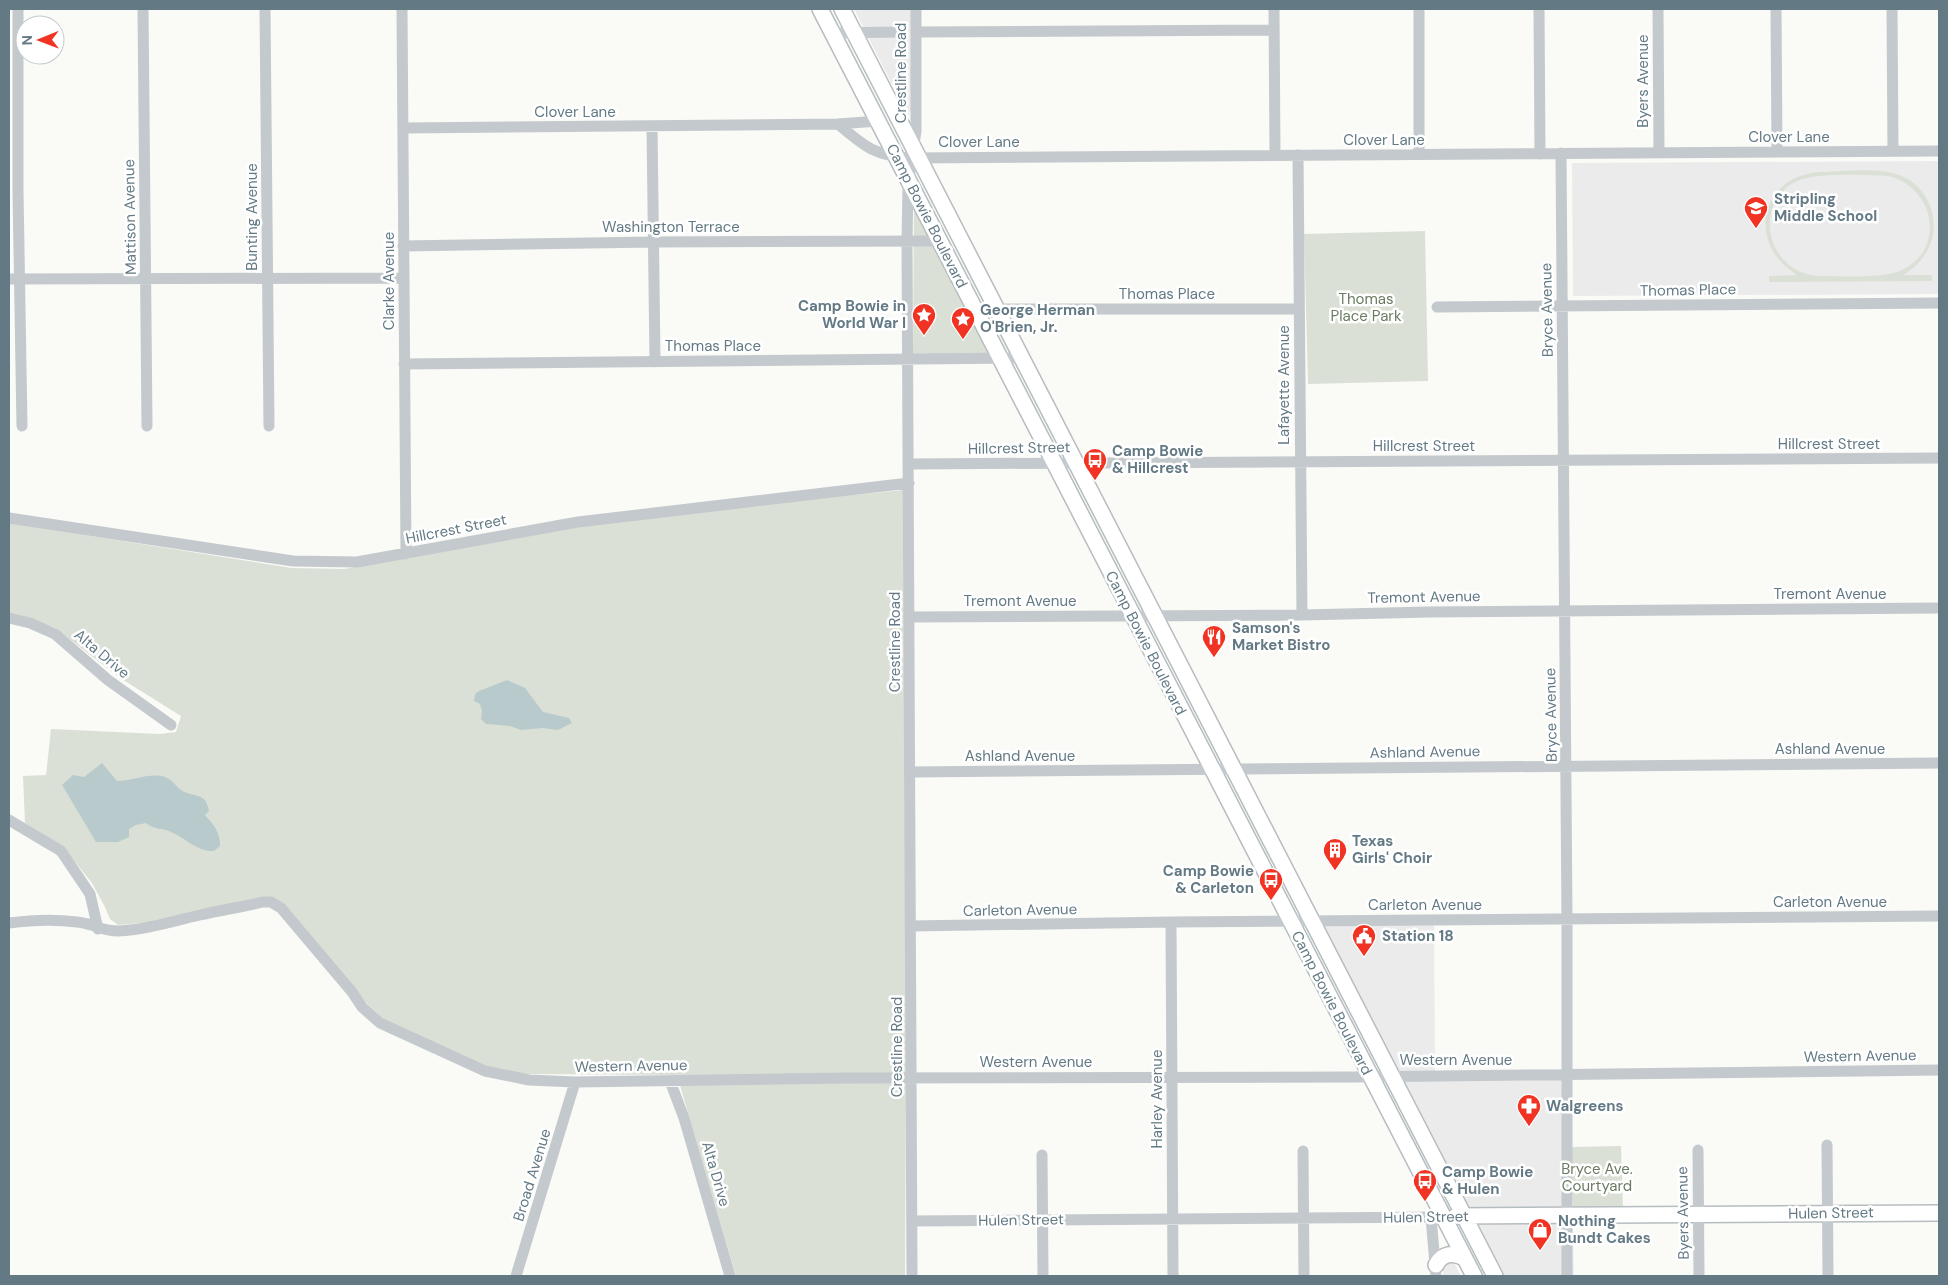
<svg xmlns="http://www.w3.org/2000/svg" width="1948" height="1285" font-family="'DM Sans',sans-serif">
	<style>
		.built { fill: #ebebeb }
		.green { fill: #dbe0d6; fill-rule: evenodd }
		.water { fill: #b9cacc }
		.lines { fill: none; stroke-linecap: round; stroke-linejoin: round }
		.major-casing { stroke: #b6bdc0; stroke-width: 18 }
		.minor { stroke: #c3c9cc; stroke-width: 11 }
		.major { stroke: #fff; stroke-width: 15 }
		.labels { text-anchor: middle; stroke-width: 5; stroke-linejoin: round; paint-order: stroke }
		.street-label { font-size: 15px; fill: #637a85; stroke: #fff }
		.poi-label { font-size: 15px; font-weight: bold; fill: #637a85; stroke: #fff; text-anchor: start }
		.park-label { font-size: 15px; fill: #6b7b62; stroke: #fff }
	</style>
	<rect width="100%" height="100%" fill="#fafaf7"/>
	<path class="built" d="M854,9H911V110L908,116Z
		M1939,161V294L1573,296L1572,163Z
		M1434,920L1435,1075L1568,1074L1574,1276H1504L1320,921Z
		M1452,1259L1461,1276H1443V1262Z"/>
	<path class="green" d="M1819,172C1842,172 1874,167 1896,174C1928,183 1944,222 1927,251C1921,262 1913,269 1903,275H1932V281L1769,282V276L1797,275C1747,245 1758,177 1819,172ZM1888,176C1934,187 1947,248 1902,270C1884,279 1840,276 1819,276C1768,274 1750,204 1797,181C1816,172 1866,175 1888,176Z
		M914,203L991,355H913Z
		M1425,231L1428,381L1308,384L1304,234Z
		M903,490L906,1068L905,1276H736L677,1075L523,1074L487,1066L387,1022L364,1001L273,899L152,922L118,925L110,919L105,907L92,883L63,847L25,823L23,776L46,775L51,729L160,734L176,732L181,716L120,678L54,627L9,613V523L292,568L344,569L580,527L677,513Z
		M1621,1146L1623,1208H1573L1571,1147Z"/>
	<path class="water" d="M507,680L525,688L543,712L569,718L572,723L558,730L543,728L521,730L510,726L486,724L481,719L482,711L480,704L474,701L475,694L479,691Z
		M102,763L117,781C133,781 150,772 165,777C174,780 177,790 187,793C200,797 206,795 209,811L205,815C214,825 220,832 220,846L214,851C197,852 186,838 171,832C161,827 156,831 146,823L136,825L129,829V837L118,842H96L62,785L73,775L84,777Z"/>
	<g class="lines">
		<g class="major-casing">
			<path id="major" d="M820,9L1474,1276
				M842,9L1495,1276
				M1456,1216L1939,1213
				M1436,1265C1442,1253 1454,1252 1464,1258"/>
		</g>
		<path class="minor" d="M18,9V191L22,426
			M143,9L147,426
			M265,9L269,426
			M402,9L406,554
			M1274,9L1275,155
			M1419,9V154
			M1539,9L1540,154
			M1658,9L1659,153
			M1776,9L1777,152
			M1892,9L1893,151
			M916,32L1274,30
			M832,33L899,32
			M838,124C865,147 875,156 911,158L1939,151
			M652,126L655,362
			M403,128L838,124L878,121
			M1561,153L1567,919V1276
			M1298,155L1302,615
			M403,246L654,242L939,241
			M9,279L403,278
			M1437,307L1939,303
			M976,309H1299
			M404,364L1022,358
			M909,464L1939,458
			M9,518L293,561L357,562L578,522L909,483
			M910,617L1302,615L1429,612L1939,608
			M9,618L30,623L55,634L108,680L171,725
			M911,772L1939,763
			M9,820L61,851L90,894L98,929
			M1171,922L1173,1276
			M9,923C31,920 55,919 77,922C92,923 101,931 118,931C146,930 173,921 200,915C221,910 242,907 263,902H271L281,908L352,992L362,1007L380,1023L485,1071L529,1080L575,1082L845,1078L1353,1077L1939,1070
			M911,926L1171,922L1939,916
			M670,1081L684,1118L730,1276
			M1827,1145L1828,1276
			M1698,1150L1699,1276
			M1303,1151L1304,1276
			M1042,1155L1043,1276
			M1431,1217L1436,1276
			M912,1221L1443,1217
			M516,1276L575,1082
			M912,1276L907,241L908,185L916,131V9"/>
		<use href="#major" class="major"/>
	</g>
	<defs>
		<g id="school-pin" transform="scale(1.25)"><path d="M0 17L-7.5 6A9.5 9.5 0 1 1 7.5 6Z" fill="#f03322" stroke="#fff"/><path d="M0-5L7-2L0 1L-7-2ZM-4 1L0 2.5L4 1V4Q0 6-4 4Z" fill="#fff"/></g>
		<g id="sight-pin" transform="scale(1.25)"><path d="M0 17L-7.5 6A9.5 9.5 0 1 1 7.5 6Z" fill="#f03322" stroke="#fff"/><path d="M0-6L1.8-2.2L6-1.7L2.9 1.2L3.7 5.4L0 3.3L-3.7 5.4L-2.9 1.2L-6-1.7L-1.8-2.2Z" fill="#fff"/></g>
		<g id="bus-pin" transform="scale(1.25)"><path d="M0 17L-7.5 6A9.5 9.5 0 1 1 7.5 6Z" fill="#f03322" stroke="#fff"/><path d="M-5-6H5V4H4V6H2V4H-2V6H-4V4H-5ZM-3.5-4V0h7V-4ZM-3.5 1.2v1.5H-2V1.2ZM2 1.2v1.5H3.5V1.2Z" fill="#fff"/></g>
		<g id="restaurant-pin" transform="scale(1.25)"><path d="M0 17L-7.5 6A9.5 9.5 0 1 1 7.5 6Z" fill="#f03322" stroke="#fff"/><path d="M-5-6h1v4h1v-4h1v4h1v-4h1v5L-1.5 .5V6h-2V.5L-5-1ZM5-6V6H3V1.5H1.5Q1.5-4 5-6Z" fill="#fff"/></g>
		<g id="building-pin" transform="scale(1.25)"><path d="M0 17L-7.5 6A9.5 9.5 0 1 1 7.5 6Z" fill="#f03322" stroke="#fff"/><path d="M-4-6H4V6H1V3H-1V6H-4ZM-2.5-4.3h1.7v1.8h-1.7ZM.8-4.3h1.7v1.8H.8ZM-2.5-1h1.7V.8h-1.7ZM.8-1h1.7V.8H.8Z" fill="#fff"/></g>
		<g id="civic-pin" transform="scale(1.25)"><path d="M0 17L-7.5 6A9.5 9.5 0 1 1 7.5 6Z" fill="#f03322" stroke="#fff"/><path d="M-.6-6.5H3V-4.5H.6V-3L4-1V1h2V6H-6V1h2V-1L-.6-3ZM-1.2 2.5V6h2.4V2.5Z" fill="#fff"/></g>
		<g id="pharmacy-pin" transform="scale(1.25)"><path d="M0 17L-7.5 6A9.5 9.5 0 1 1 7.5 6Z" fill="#f03322" stroke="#fff"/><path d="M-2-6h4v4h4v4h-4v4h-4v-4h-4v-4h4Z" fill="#fff"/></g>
		<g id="shop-pin" transform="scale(1.25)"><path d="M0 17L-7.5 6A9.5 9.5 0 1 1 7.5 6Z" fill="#f03322" stroke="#fff"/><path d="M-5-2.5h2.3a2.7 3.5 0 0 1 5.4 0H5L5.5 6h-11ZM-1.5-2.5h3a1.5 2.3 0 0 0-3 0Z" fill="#fff"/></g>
	</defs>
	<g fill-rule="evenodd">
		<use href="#school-pin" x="1756" y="208"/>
		<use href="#sight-pin" x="924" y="315"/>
		<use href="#sight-pin" x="963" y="319"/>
		<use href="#bus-pin" x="1095" y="460"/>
		<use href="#restaurant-pin" x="1214" y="637"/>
		<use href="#building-pin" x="1335" y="850"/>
		<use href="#bus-pin" x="1271" y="880"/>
		<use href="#civic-pin" x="1364" y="936"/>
		<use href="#pharmacy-pin" x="1529" y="1106"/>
		<use href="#bus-pin" x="1425" y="1181"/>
		<use href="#shop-pin" x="1540" y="1230"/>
	</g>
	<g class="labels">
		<g class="street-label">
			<text transform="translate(901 73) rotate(-90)" y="5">Crestline Road</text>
			<text transform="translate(1643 81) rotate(-90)" y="5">Byers Avenue</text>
			<text x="575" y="117">Clover Lane</text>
			<text x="1789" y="142">Clover Lane</text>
			<text x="1384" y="145">Clover Lane</text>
			<text x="979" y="147">Clover Lane</text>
			<text transform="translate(927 216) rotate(63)" y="5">Camp Bowie Boulevard</text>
			<text transform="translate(130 217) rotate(-91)" y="5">Mattison Avenue</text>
			<text transform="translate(252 217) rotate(-90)" y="5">Bunting Avenue</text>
			<text x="671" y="232">Washington Terrace</text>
			<text transform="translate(389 281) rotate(-90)" y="5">Clarke Avenue</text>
			<text transform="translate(1688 290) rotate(-1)" y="5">Thomas Place</text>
			<text x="1167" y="299">Thomas Place</text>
			<text transform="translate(1547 310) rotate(-91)" y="5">Bryce Avenue</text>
			<text x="713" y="351">Thomas Place</text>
			<text transform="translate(1284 385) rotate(-90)" y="5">Lafayette Avenue</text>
			<text x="1829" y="449">Hillcrest Street</text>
			<text x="1424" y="451">Hillcrest Street</text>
			<text transform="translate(1019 448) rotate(-1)" y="5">Hillcrest Street</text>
			<text transform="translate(456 529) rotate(-11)" y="5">Hillcrest Street</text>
			<text x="1830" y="599">Tremont Avenue</text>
			<text transform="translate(1424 597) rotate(-1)" y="5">Tremont Avenue</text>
			<text x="1020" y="606">Tremont Avenue</text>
			<text transform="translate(895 642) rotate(-90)" y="5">Crestline Road</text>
			<text transform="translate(1146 643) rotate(63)" y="5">Camp Bowie Boulevard</text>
			<text transform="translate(102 654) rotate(40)" y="5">Alta Drive</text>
			<text transform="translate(1551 715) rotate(-91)" y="5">Bryce Avenue</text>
			<text x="1830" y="754">Ashland Avenue</text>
			<text transform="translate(1425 752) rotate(-1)" y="5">Ashland Avenue</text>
			<text x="1020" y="761">Ashland Avenue</text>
			<text x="1830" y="907">Carleton Avenue</text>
			<text x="1425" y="910">Carleton Avenue</text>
			<text transform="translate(1020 910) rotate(-1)" y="5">Carleton Avenue</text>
			<text transform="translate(1332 1003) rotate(63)" y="5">Camp Bowie Boulevard</text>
			<text transform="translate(897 1047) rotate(-90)" y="5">Crestline Road</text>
			<text transform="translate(1860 1056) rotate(-1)" y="5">Western Avenue</text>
			<text x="1456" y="1065">Western Avenue</text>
			<text x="1036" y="1067">Western Avenue</text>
			<text transform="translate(631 1066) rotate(-1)" y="5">Western Avenue</text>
			<text transform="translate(1157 1099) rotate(-90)" y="5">Harley Avenue</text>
			<text transform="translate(716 1174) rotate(74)" y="5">Alta Drive</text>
			<text transform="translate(532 1175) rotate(-73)" y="5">Broad Avenue</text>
			<text transform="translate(1683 1213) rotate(-91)" y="5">Byers Avenue</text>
			<text transform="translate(1831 1213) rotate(-1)" y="5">Hulen Street</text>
			<text transform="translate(1426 1217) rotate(-1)" y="5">Hulen Street</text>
			<text transform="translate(1021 1220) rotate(-1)" y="5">Hulen Street</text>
		</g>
		<g class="poi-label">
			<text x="1774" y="204">Stripling<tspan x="1774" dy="17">Middle School</tspan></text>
			<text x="906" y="311" text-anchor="end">Camp Bowie in<tspan x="906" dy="17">World War I</tspan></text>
			<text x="980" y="315">George Herman<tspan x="980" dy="17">O'Brien, Jr.</tspan></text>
			<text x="1112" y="456">Camp Bowie<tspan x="1112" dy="17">&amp; Hillcrest</tspan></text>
			<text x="1232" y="633">Samson's<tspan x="1232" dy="17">Market Bistro</tspan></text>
			<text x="1352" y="846">Texas<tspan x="1352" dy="17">Girls' Choir</tspan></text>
			<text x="1254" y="876" text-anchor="end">Camp Bowie<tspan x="1254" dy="17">&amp; Carleton</tspan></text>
			<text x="1382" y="941">Station 18</text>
			<text x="1546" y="1111">Walgreens</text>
			<text x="1442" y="1177">Camp Bowie<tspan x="1442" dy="17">&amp; Hulen</tspan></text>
			<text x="1558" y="1226">Nothing<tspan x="1558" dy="17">Bundt Cakes</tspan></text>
		</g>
		<g class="park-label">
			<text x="1366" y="304">Thomas<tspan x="1366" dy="17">Place Park</tspan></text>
			<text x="1597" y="1174">Bryce Ave.<tspan x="1597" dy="17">Courtyard</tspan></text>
		</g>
	</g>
	<rect width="1948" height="1285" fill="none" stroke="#637a85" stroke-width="20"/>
	<g transform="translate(40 40) rotate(269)"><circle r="24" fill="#ffffff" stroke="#c1cace"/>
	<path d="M0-4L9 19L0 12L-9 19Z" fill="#f03322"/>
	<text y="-8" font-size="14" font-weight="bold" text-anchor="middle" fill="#637a85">N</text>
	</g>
</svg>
